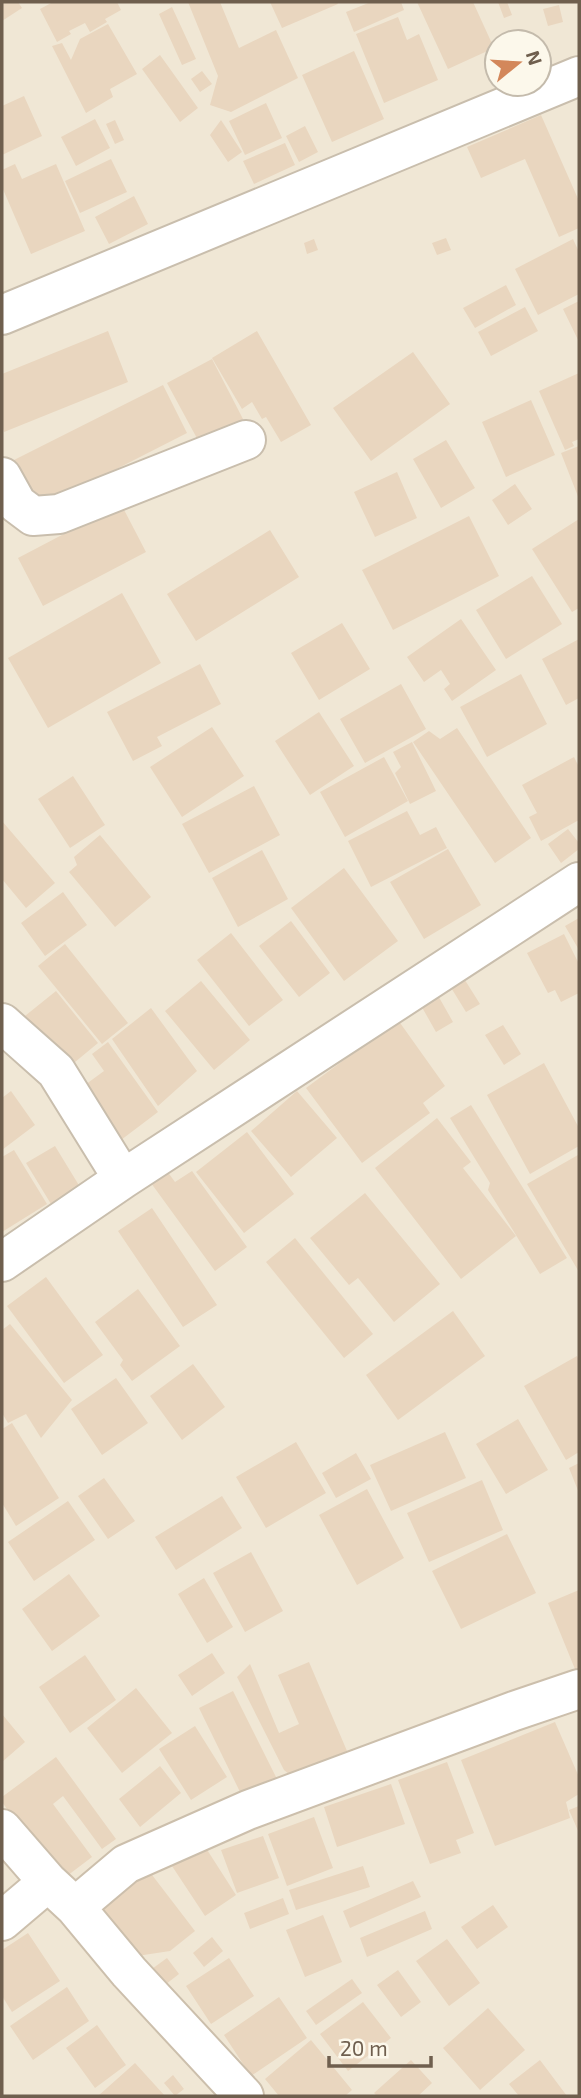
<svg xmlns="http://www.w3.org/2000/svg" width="581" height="2098" font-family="'Exo 2',sans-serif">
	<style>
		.residential { fill: #f0e7d5; fill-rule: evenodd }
		.building { fill: #e9d6bf }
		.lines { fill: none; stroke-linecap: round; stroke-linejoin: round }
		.street-casing { stroke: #c9bead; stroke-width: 42 }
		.secondary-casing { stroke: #ccbfac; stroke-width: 42 }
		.street { stroke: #fff; stroke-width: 38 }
		.secondary { stroke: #fff; stroke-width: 38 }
	</style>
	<rect width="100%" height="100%" fill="#f9f4e6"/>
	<path class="residential" d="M2,2H579V2096H2ZM497,42H539V84H497Z"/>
	<path class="building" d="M2,2H18L22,8L2,21Z
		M53,2H117L121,10L105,19L107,22L90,32L85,23L69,31L71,34L57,42L40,9Z
		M188,2H220L239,48L276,30L298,78L231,112L210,105L218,76Z
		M270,2H337L338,4L282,28Z
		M371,2H401L404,10L354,32L346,12Z
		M417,2H473L494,48L448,69Z
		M498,2H507L512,15L504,18Z
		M559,5L563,22L548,26L543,9Z
		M172,7L196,59L182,65L159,14Z
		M398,17L407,40L419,34L438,80L384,103L356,34Z
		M108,24L137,74L110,89L113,97L86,113L52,46L62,43L71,60L80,39Z
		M354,51L384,119L332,142L302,75Z
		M160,55L198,108L180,122L142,69Z
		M202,71L212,84L200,92L191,79Z
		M24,96L42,136L2,155V106Z
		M266,103L282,138L245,155L229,121Z
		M541,115L579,201V228L559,237L525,159L481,178L467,147Z
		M95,119L110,148L76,166L61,137Z
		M115,120L124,140L115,144L106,124Z
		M221,120L242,152L228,162L210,135Z
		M305,126L318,152L299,162L286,136Z
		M285,143L295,165L254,184L243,161Z
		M111,159L127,192L80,213L65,181Z
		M15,164L22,179L56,164L85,231L31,254L2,187V170Z
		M134,196L148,224L109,244L95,217Z
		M446,238L451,250L437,255L432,243Z
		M314,239L318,250L307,254L304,243Z
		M573,239L579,252V294L538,315L515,269Z
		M506,285L516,305L475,328L463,308Z
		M579,301V342L563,309Z
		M525,307L538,331L491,356L478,332Z
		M108,331L128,382L4,432L2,425V374Z
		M257,331L311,425L281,442L266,417L262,419L252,402L242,409L212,358Z
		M413,352L450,404L371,461L333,408Z
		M212,359L243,419L199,442L167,383Z
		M579,373V439L572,442L574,446L565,450L539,391Z
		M163,385L187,433L38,509L14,460Z
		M531,400L555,455L506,477L482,422Z
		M446,440L475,488L441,508L413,459Z
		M579,446V499L561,453Z
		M397,472L417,518L375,537L354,492Z
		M515,484L532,509L508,525L492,500Z
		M121,504L146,552L43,606L18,558Z
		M469,516L499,576L393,630L362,570Z
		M579,519V608L572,612L532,549Z
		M270,530L299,577L196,641L167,594Z
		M532,576L562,624L506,659L476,610Z
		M122,593L161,663L48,728L8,658Z
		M461,619L496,670L452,701L444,689L450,684L441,670L424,682L407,657Z
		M342,623L370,669L319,700L291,653Z
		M579,639V698L566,705L542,659Z
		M200,664L221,704L157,737L162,746L133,761L107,712Z
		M521,674L547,724L487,757L460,707Z
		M401,684L426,729L410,738L409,735L410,738L365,763L340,719Z
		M319,712L354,766L310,795L275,741Z
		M212,727L244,776L182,817L150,767Z
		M457,728L531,838L495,863L413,742L429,731L440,739Z
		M412,742L436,791L410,804L395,773L401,767L393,752Z
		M384,757L408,801L345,837L320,792Z
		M574,757L579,767V820L541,841L529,817L537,813L522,785Z
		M73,776L105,825L70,848L38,799Z
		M254,786L280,835L209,873L182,824Z
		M407,811L420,835L436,827L447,848L371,887L348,841Z
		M2,821L55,883L26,908L2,879Z
		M568,829L579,843V849L561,863L548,844Z
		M100,835L151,897L115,927L69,872L77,865L74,857Z
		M448,849L481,905L424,939L390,882Z
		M262,850L288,899L238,927L212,878Z
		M344,868L398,941L344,981L291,908Z
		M63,892L87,925L45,956L21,923Z
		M579,918V950L565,926Z
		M291,921L330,973L299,997L259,946Z
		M231,933L283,1000L249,1026L197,960Z
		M564,934L579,964V993L561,1002L555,990L548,993L527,953Z
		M65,944L128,1023L102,1044L38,966Z
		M463,977L480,1004L466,1012L450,986Z
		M201,981L250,1040L214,1070L165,1011Z
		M56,991L98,1043L63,1072L20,1020Z
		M436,992L453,1022L436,1032L419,1002Z
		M151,1008L197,1071L158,1106L112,1039Z
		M398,1020L445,1086L423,1103L430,1113L362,1163L306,1088Z
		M503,1025L521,1054L504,1065L485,1035Z
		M108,1042L158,1112L113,1146L74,1093L104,1071L92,1054Z
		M544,1063L579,1128V1146L530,1174L487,1095Z
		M11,1091L35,1125L2,1150V1098Z
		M297,1091L337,1138L291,1177L251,1131Z
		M471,1105L567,1258L540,1274L488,1190L490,1183L450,1118Z
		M437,1118L471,1162L463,1168L516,1236L461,1279L375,1168Z
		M247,1132L294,1194L244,1233L196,1172Z
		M55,1146L80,1187L51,1204L26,1163Z
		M14,1150L47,1204L2,1232V1157Z
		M578,1155L579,1157V1272L527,1184Z
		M167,1171L175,1182L192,1171L247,1247L215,1271L151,1183Z
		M365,1193L440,1284L394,1322L358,1278L349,1285L310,1238Z
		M152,1208L217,1305L183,1327L118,1231Z
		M295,1238L373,1334L344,1358L266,1262Z
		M46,1277L103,1355L64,1383L7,1306Z
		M138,1289L180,1346L132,1381L120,1365L123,1360L95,1322Z
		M453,1311L485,1356L398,1420L366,1375Z
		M10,1324L72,1400L41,1438L26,1414L8,1423L2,1413V1330Z
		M577,1356L579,1361V1452L566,1460L524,1386Z
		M193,1364L225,1407L182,1440L150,1396Z
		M116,1378L148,1423L102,1455L71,1409Z
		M518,1419L548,1470L506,1494L476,1444Z
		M12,1423L59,1498L16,1526L2,1503V1429Z
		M445,1432L466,1478L391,1511L370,1465Z
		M296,1442L326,1493L266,1528L236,1477Z
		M356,1453L371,1479L336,1498L322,1473Z
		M579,1463V1493L569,1468Z
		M104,1478L135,1521L108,1539L78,1496Z
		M482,1480L503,1530L429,1562L407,1513Z
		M367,1489L404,1558L357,1585L319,1515Z
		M222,1496L242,1528L176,1570L155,1537Z
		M68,1501L95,1540L34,1581L8,1542Z
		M507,1534L536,1593L461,1629L432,1571Z
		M251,1552L283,1611L245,1632L213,1573Z
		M69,1574L100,1616L52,1651L22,1609Z
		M204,1578L233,1627L207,1643L178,1594Z
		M579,1590V1673L577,1674L548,1603Z
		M212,1653L225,1673L192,1696L178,1675Z
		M85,1655L116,1700L70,1733L39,1687Z
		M309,1662L347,1751L290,1775L284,1770L237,1677L250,1664L279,1733L299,1724L278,1675Z
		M136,1688L172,1733L122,1773L87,1728Z
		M233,1691L277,1779L242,1796L199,1708Z
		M2,1714L25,1742L2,1762Z
		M555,1722L579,1777V1794L566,1802L570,1818L495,1846L461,1760Z
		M195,1726L227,1777L191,1800L159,1749Z
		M56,1757L116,1839L102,1849L63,1796L53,1804L92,1857L59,1882L2,1802V1797Z
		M447,1762L474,1833L456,1840L461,1853L430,1864L398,1780Z
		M160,1766L181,1793L140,1827L119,1799Z
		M391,1784L405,1824L337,1847L324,1807Z
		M579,1806V1833L569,1810Z
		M314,1817L333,1868L287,1886L268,1834Z
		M263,1836L279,1878L237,1893L221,1850Z
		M204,1845L236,1895L205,1916L172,1866Z
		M363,1866L370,1887L296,1910L289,1890Z
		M149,1871L195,1931L170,1951L137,1956L100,1908Z
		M413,1881L421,1897L350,1928L343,1911Z
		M283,1898L289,1914L250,1929L244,1913Z
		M493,1905L508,1927L477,1949L461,1927Z
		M425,1911L432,1929L367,1957L360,1938Z
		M323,1915L342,1962L305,1977L286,1930Z
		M28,1933L60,1981L12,2012L2,1996V1950Z
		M212,1937L223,1951L204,1967L193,1953Z
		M447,1939L480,1983L449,2006L416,1961Z
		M167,1958L179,1974L157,1991L145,1974Z
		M229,1958L254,1996L211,2024L186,1986Z
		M398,1970L421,2002L401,2017L377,1985Z
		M352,1979L362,1993L316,2025L306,2011Z
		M67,1987L89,2021L33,2060L10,2026Z
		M279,1997L307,2038L251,2076L224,2035Z
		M363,2002L391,2038L348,2071L320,2034Z
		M488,2008L525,2050L480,2090L443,2048Z
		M97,2025L126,2065L95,2088L66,2048Z
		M311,2040L352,2090L345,2096H279L265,2079Z
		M411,2060L432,2083L418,2096H377L374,2093Z
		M540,2060L567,2096H519L509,2084Z
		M135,2063L165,2096H98Z
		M173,2075L184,2089L175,2096L164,2083Z"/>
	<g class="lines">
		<g class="street-casing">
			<path id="street" d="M2,315L579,76
				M2,477L17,504L33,516L59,514L246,440
				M2,1023L56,1071L123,1179
				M2,1262L123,1179L579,882"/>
		</g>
		<g class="secondary-casing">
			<path id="secondary" d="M2,1829L48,1882L75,1907L129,1972L244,2096
				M75,1907L126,1864L248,1810L514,1711L579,1689
				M2,1921L48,1882"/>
		</g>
		<use href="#street" class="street"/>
		<use href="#secondary" class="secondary"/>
	</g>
	<rect width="581" height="2098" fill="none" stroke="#6f5f4e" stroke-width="7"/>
	<g transform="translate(518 63) rotate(72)"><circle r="33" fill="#fcf8eb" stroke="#c4bbac" stroke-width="2"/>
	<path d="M0-5L12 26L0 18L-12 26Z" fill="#d3875a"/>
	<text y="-10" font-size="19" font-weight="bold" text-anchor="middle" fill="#6f5f4e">N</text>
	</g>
	<path d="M329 2056v10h102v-10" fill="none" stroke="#6f5f4e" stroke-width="3.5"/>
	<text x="340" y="2056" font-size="21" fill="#6f5f4e" stroke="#fcf8eb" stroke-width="5" paint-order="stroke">20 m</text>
</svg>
